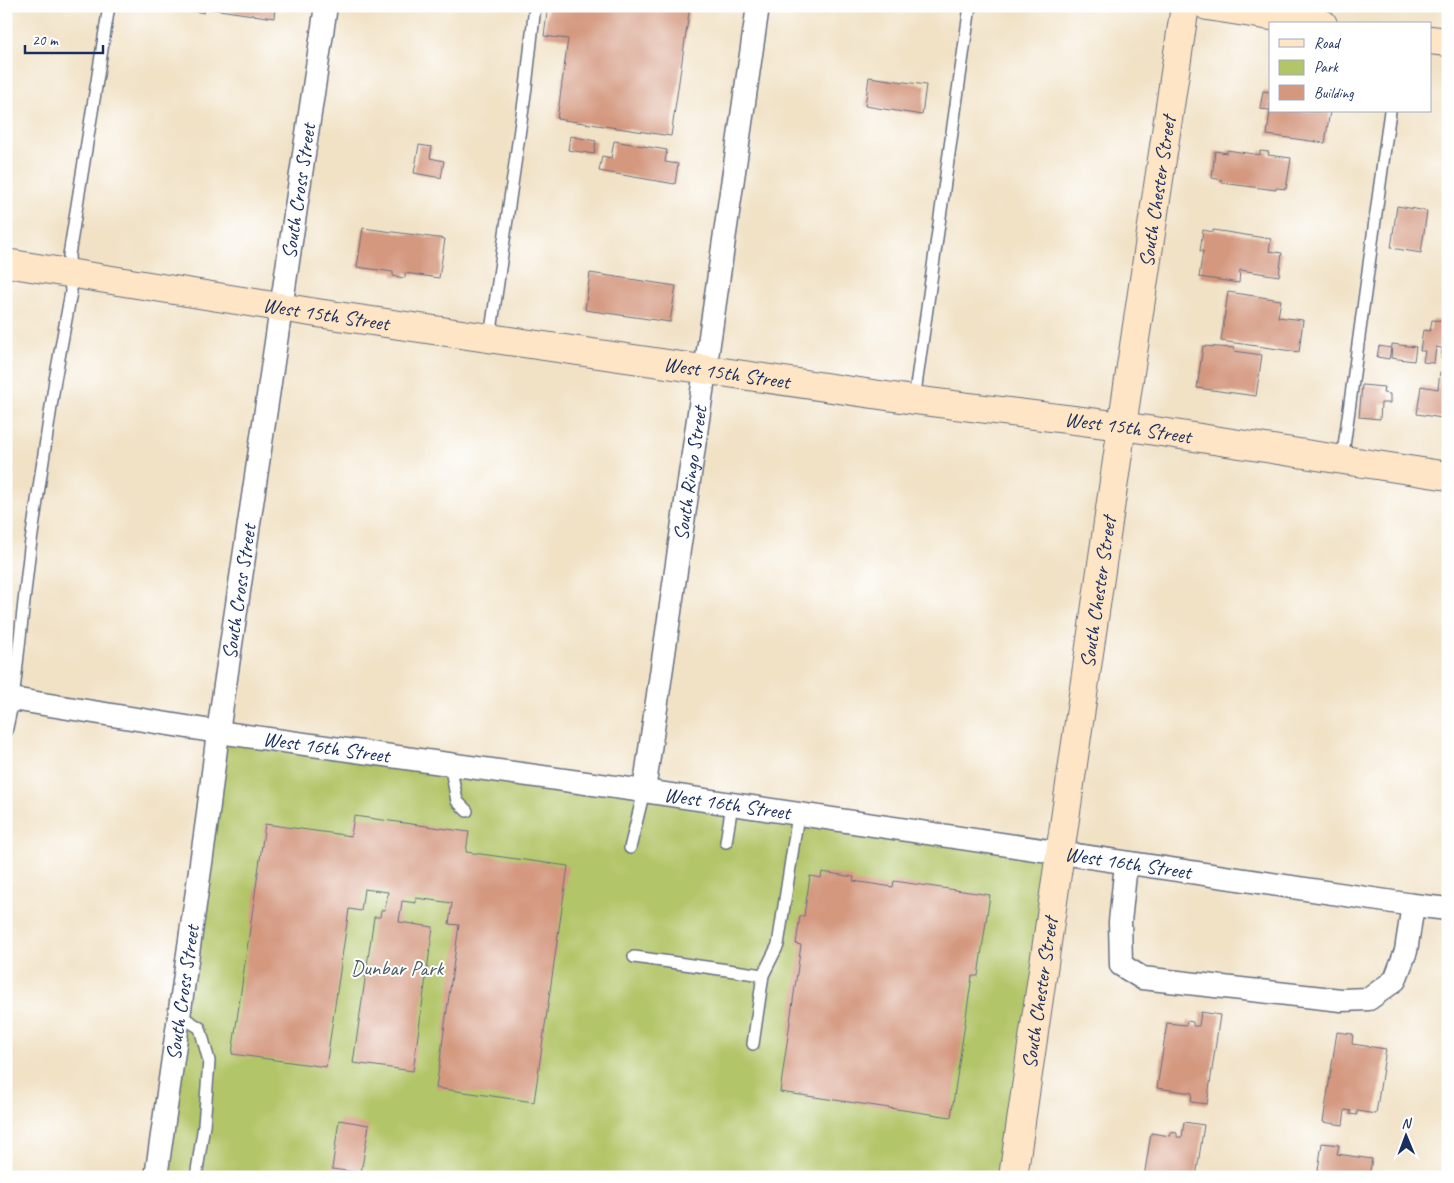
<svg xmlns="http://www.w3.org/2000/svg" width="1454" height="1183" font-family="Caveat,sans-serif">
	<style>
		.green { fill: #b2c568; stroke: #667a63 }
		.building { fill: #d4987f }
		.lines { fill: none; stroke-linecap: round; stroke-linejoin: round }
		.lane-casing { stroke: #666e82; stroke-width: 14 }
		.street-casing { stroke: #666e82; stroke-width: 25 }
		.secondary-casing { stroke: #666e82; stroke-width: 30 }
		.lane { stroke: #fff; stroke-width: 11 }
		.street { stroke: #fff; stroke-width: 22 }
		.secondary { stroke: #fde5c5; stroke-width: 28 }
		.labels { text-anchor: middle; stroke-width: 4; stroke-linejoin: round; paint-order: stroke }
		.street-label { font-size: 21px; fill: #1b2f5e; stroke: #fff }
		.park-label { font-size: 21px; fill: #485c61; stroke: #fff }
	</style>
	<rect width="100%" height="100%" fill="#fff"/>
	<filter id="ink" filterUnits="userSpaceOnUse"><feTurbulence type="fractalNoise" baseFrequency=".02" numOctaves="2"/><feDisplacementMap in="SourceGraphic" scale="10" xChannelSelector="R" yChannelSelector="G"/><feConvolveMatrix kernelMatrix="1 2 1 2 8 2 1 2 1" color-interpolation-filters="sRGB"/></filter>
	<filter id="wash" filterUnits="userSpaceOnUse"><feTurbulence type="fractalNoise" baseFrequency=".0096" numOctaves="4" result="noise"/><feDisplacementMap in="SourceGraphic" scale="20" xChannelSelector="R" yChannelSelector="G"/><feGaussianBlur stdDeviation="1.12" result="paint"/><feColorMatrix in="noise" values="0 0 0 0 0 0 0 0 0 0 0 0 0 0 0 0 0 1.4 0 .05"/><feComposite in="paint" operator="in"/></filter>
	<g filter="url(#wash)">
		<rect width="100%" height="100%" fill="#f1e2c6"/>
		<path class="green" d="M218,732L1061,853L1014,1177H156Z"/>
		<g id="blocks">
			<path class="building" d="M166,6H275L274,18L205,8L204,13Z
				M548,6H690L671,136L557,119L568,39L544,36Z
				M869,77L926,85L922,115L865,106Z
				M1263,91L1270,92V110L1260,109Z
				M1270,111H1330L1325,143L1267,135Z
				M570,136L596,141L594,154L568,150Z
				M614,141L667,150L665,162L678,164L675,184L599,171L602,156L611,158Z
				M419,145L432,147L430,158L444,161L441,178L414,173Z
				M1227,150L1260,155V151L1269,152L1268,155L1291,158L1286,189L1276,188V190L1222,183V180L1212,178L1215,151L1227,153Z
				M1397,206L1427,211L1421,253L1391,248Z
				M363,228L445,239L439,278L405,273V278L393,276V272L357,267Z
				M1203,230L1213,232V230L1271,239L1269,251L1282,253L1279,276L1240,270L1239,283L1199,277L1203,251H1200Z
				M590,273L676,286L670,322L585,310Z
				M1228,292L1281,300L1278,317L1303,320L1299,352L1221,341Z
				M1432,320L1448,321V360L1441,359L1442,348L1436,347L1434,363L1423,362L1425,351H1420L1423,330L1430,331Z
				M1392,344L1416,347L1414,361L1391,358Z
				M1203,346L1234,348V351L1262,355L1256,396L1197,388Z
				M1379,346L1391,348L1389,359L1377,357Z
				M1440,372L1448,373V419L1417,414L1421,386L1438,389Z
				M1362,385L1384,387L1383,393L1390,394V403H1381L1380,419L1359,417Z
				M354,816L469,832L466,852L568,866L534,1102L436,1088L459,925L449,924L452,903L416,898V903L402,901L399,922L433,927L413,1071L353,1063L374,917H380L381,910H385L388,892L364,889L361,911L349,909L326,1067L232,1054L265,824L351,836Z
				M822,872L854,877L853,881L893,887L894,881L990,895L978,976H972L951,1117L780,1092L801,945L796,944L800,916H804L810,876L821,878Z
				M1201,1012L1220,1015L1207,1104L1191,1102L1192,1093L1157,1088L1167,1023L1186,1025L1187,1021L1193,1022V1026H1199Z
				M1337,1032L1353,1034L1352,1044L1386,1049L1376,1114L1357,1111V1115L1350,1114L1351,1111L1345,1110L1343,1125L1323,1122Z
				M339,1120L369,1125L361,1173L332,1169Z
				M1184,1122L1204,1125L1196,1177H1144L1151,1133L1170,1136V1132L1177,1133V1137H1182Z
				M1322,1143L1339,1145L1337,1154L1372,1159L1369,1177H1317Z"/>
		</g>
	</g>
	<g filter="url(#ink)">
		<use href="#blocks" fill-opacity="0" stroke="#666e82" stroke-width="1"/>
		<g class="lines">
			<g class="lane-casing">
				<path id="lane" d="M490,338L526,87L535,6
					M914,400L970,6
					M1342,461L1390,111
					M6,732L13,700L30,548L55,380L71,292L69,255L109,6
					M450,764L457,801L467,811
					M726,842L732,805
					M630,848L644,791
					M634,957L763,975
					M179,1015L200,1028L209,1061L204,1125L196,1177
					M753,1044L763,975L778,945L798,815"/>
			</g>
			<g class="street-casing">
				<g id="street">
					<path id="s1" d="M6,698L218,732L644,791L1413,905L1448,909"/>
					<path id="s2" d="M644,791L758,6"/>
					<path d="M1126,864L1120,922L1121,965L1142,978L1341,1000L1369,999L1395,980L1406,951L1413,905"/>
					<path id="s3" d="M156,1177L207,821L218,732L326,6"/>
				</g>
			</g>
			<g class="secondary-casing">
				<g id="secondary">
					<path d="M1207,6L1323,24"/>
					<path d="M1430,40L1448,42"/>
					<path id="s4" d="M6,263L317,313L914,400L1122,426L1448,476"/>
					<path id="s5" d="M1013,1177L1122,426L1185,6"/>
				</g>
			</g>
			<use href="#lane" class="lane"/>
			<use href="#street" class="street"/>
			<use href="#secondary" class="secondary"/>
		</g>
	</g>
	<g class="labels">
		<g class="street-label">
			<text dy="7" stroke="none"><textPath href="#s3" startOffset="996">South Cross Street</textPath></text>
			<text dy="7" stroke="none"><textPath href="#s5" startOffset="996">South Chester Street</textPath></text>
			<text dy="7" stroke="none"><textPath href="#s4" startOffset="324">West 15th Street</textPath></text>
			<text dy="7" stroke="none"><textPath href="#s4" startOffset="729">West 15th Street</textPath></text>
			<text dy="7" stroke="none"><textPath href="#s4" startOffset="1134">West 15th Street</textPath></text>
			<text dy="7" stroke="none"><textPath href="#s2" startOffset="321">South Ringo Street</textPath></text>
			<text dy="7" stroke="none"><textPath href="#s3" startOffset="591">South Cross Street</textPath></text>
			<text dy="7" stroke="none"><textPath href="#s5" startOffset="591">South Chester Street</textPath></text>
			<text dy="7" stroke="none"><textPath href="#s1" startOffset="324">West 16th Street</textPath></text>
			<text dy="7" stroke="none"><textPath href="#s1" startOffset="729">West 16th Street</textPath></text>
			<text dy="7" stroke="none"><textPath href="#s1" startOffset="1134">West 16th Street</textPath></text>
			<text dy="7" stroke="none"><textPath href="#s3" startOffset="186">South Cross Street</textPath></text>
			<text dy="7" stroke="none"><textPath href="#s5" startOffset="186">South Chester Street</textPath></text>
		</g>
		<g class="park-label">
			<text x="397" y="975">Dunbar Park</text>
		</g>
	</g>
	<rect width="1454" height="1183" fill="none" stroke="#fff" stroke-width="25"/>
	<rect x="1269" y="22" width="162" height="90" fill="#ffffff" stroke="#a4acbf"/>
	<rect x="1279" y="39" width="25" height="8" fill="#fde5c5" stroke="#a4acbf"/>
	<text x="1314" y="48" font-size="15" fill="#1b2f5e">Road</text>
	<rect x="1279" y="60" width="25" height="15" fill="#b2c568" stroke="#a4acbf"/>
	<text x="1314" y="72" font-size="15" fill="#1b2f5e">Park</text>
	<rect x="1279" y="85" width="25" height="15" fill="#d4987f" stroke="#a4acbf"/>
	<text x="1314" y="98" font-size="15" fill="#1b2f5e">Building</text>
	<g transform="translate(1406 1136) rotate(359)" stroke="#ffffff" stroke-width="4" paint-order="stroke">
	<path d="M0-4L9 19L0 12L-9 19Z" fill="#1b2f5e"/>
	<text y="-8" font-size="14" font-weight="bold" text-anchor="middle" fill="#1b2f5e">N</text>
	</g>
	<path d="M25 45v8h78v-8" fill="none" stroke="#1b2f5e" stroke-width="2.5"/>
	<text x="32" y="45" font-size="15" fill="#1b2f5e" stroke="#ffffff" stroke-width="4" paint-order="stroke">20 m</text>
</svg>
